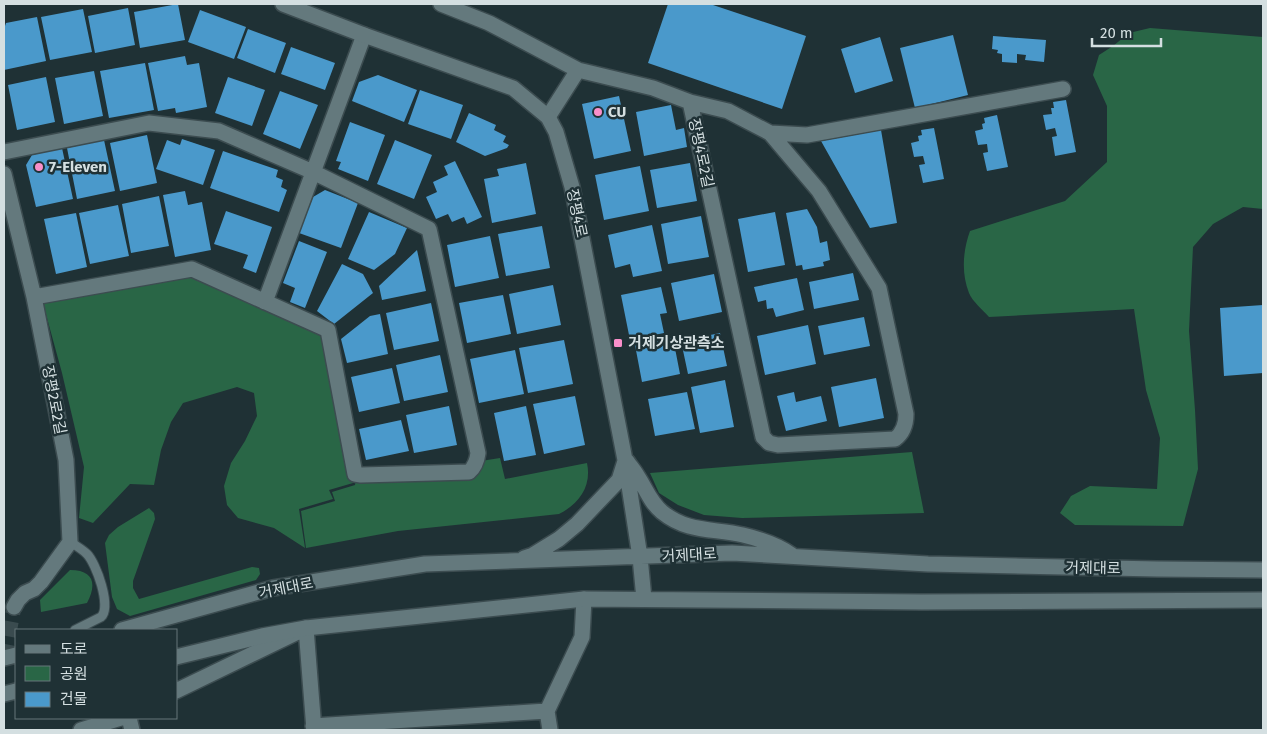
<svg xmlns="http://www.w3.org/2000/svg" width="1267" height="734" font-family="'Fira Sans','Noto Sans KR',sans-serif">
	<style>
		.green { fill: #296646 }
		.building { fill: #4a99cb }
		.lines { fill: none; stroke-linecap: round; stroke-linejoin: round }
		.street-tunnel { stroke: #3a4b4f; stroke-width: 15; stroke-dasharray: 15 8; stroke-linecap: butt }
		.lane-casing { stroke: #3c4c50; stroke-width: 11 }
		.street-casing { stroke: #3c4c50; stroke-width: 18 }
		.secondary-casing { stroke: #3c4c50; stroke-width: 18 }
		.lane { stroke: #64797d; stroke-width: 9 }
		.street { stroke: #64797d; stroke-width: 15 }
		.secondary { stroke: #64797d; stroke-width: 15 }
		.poi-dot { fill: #f98fca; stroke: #1f3135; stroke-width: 2 }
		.labels { text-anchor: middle; stroke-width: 5; stroke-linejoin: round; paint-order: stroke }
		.poi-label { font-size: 15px; font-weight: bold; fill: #d4dfe1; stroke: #1f3135; text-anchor: start }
		.street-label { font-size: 15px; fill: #d4dfe1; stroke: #1f3135 }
	</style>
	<rect width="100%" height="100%" fill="#1f3135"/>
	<path class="green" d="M1150,28L1263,37V209L1243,207L1213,224L1193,247L1189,331L1195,410L1198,469L1183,526L1075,525L1060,513L1071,496L1090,486L1157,489L1160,438L1146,390L1134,309L989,317C983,310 972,301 969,293C961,273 963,250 970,231L1065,201L1107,162V106L1093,75L1099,55L1113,46L1129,33Z
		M192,269L328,330L354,473L353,483L329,490L333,499L299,509L305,548L274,528L238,518L227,505L224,486L231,463L245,441L257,416L254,393L237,387L183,403L171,422L161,450L154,485L130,484L93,523L79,518L84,467L62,373L41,296Z
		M912,452L924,513L742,518L704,515L678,505L659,493L650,473Z
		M500,458L505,479L587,463C592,486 579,504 559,514L398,531L306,548L301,511L335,501L332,492L355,485L356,478L470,474L481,461Z
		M149,508L154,513L155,519L133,581V588L139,599L252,567L259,568L260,574L256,580L130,616L117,609L112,597L105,543L109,535L118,527Z
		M70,570C94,570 97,584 87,603L41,612L40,600Z"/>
	<path class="building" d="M178,4L185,40L140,48L134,12Z
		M668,4H710L806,36L782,109L648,63Z
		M128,8L135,45L95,53L88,16Z
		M83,9L92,52L50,60L41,17Z
		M200,10L246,27L234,59L188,42Z
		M37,17L46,61L4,70V29L6,23Z
		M248,29L286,43L275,73L237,58Z
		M953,35L968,95L915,108L900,48Z
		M993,36L1046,40L1044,62L1025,60L1026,55L1017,54V63L1002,62V54L997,53L998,50L992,49Z
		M880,37L893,81L855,93L841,49Z
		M291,47L335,63L325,90L281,74Z
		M185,56L187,65L199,63L207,107L176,113L175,108L158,111L148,63Z
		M145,63L154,110L109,118L100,71Z
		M94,71L103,116L64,124L55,78Z
		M378,75L417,90L404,122L352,101L359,82Z
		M46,77L55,122L17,130L8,85Z
		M228,77L265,90L252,126L215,113Z
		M420,90L463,105L451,139L408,124Z
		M280,91L318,105L300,149L263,134Z
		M619,96L631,151L594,159L582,104Z
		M1066,100L1076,152L1055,156L1052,137L1057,136L1055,128L1046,130L1043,115L1052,114L1051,108H1054L1053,102Z
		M671,105L676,130L684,128L687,147L644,156L636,112Z
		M469,113L496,125L494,130L506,136L503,142L509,145L507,148L485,156L456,142Z
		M997,115L1008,167L987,171L983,153L988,152L987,144L978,145L975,131L983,129L982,124L985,123L984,118Z
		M350,122L385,135L368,181L338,169L341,162L336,161Z
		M934,128L944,179L923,183L919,165L925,164L923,156L914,157L911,143L919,141L918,136L922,135L921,130Z
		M881,130L897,223L870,228L821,141Z
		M147,135L157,183L120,191L110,143Z
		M182,139L215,150L203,185L156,169L167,140L180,145Z
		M104,140L115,191L77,199L67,148Z
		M395,140L432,155L414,199L377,184Z
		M62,148L73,199L36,207L26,165L32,155Z
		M223,151L278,170L276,177L283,180L281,187L287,190L279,212L210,188Z
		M455,161L482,217L467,224L464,217L452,222L448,214L436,219L426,197L437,192L433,182L448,175L444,166Z
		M526,163L536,214L492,223L484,179L499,176L497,169Z
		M690,163L697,201L657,208L650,170Z
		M640,166L649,211L604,220L595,175Z
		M325,190L358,203L341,248L299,233L313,197Z
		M185,191L188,205L202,202L211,250L175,257L163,195Z
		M159,196L169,246L131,253L122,204Z
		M118,205L129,256L90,264L79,213Z
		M807,209L817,227L820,243L827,241L830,260L823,262L824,266L803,270L802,265L796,266L786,213Z
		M226,211L272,227L256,273L243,268L248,255L214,244Z
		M369,212L407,228L395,254L374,270L348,259Z
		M775,212L785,265L748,272L738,219Z
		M76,213L87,267L56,274L44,219Z
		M701,216L709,257L668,264L661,224Z
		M652,225L662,271L633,277L630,264L615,268L608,235Z
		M542,226L550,268L506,276L498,234Z
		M490,236L499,278L455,287L447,245Z
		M299,241L327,252L305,308L290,302L295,288L283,283Z
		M417,250L426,291L382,300L379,286Z
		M342,264L363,274L373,293L334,324L317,311Z
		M853,273L859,300L814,309L809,282Z
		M714,274L722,312L679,321L671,283Z
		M797,278L804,310L776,317L773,308L767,309L766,300L758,302L754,287Z
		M553,285L561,325L517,334L509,294Z
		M661,287L667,313L660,314L664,333L630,340L621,295Z
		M503,295L511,334L467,343L459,303Z
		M431,303L439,341L394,350L386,313Z
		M1263,305V373L1224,376L1220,308Z
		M380,314L388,354L347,363L341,339L370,316Z
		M864,317L870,346L824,355L818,326Z
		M808,325L816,364L765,375L757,336Z
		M720,333L727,366L688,374L681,341Z
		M673,338L680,374L642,382L635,345Z
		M564,340L573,384L528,393L519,348Z
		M515,350L524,394L479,403L470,359Z
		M440,355L448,392L404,401L396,365Z
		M392,368L400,403L359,412L351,377Z
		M876,378L884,418L839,427L831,387Z
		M725,380L734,427L700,433L691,387Z
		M687,392L695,429L655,436L648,399Z
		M794,392L796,402L821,396L827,421L786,431L777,396Z
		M575,396L585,445L544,454L533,404Z
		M449,406L457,445L414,453L406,415Z
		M526,406L536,455L504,461L494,413Z
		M401,420L409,451L366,460L359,429Z"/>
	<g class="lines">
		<path class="street-tunnel" d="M4,659L14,607"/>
		<g class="lane-casing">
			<path id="lane" d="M70,542C75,545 82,549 87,554C96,563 112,607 101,617L75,630"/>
		</g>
		<g class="street-casing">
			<path id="street" d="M441,4L489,23L578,70L653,88L690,102L763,437L769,443L778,445L895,439C903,433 906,424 906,414L879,288L819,191L770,133L728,111L690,102
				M548,117L578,70
				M770,133L807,135L1063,89
				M4,152L149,123L219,131L313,172L429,229L478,453C477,461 475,467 469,472L361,475L355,474L328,330L192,269L34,297
				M4,174L34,297L66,460L70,542L41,582L34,589L25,593L18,600L14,607
				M265,302L364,35
				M176,691L306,628L314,730
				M129,718L132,730
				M313,726L547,711
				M81,730L121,718
				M550,730L547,711L582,637L584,599"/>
		</g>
		<g class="secondary-casing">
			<path id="secondary" d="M283,4L364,35L513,88L548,117L556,132L572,187L625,460L640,557L644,599
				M627,461C630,466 635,471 638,477C646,489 650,502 662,512C688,533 713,528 743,535C760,539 778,545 792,555
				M524,558L533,555L559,539L577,524L619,480L625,461
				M122,630L273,588L425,564L732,553L928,564L1157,569L1263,570
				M176,657L262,636L306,628L584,599L922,602L1263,600
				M4,658L16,655
				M4,694L16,691"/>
		</g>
		<use href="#lane" class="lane"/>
		<use href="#street" class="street"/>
		<use href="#secondary" class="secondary"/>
	</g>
	<g class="poi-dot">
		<circle cx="598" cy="112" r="5"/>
		<circle cx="39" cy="167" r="5"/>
		<rect x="613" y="338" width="10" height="10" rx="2.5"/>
	</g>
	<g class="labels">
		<g class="poi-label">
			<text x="608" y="117">CU</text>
			<text x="49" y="172">7-Eleven</text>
			<text x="628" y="348">거제기상관측소</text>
		</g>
		<g class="street-label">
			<text transform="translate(701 153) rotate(78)" y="5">장평4로2길</text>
			<text transform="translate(577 213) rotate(78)" y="5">장평4로</text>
			<text transform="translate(54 400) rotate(79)" y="5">장평2로2길</text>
			<text transform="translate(689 555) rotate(-3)" y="5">거제대로</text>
			<text transform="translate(1093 568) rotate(1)" y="5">거제대로</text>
			<text transform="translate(286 588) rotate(-11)" y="5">거제대로</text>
		</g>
	</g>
	<rect width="1267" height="734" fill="none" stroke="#d4dfe1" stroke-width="10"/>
	<rect x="15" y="629" width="162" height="90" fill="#1f3135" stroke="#67777a"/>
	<rect x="25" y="645" width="25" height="8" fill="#64797d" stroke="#67777a"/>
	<text x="60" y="654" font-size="15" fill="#d4dfe1">도로</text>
	<rect x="25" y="666" width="25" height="15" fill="#296646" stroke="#67777a"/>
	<text x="60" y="679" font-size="15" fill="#d4dfe1">공원</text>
	<rect x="25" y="692" width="25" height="15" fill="#4a99cb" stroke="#67777a"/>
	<text x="60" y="704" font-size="15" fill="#d4dfe1">건물</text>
	<path d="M1092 38v8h69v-8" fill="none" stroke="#d4dfe1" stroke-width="2.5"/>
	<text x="1100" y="38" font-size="15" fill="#d4dfe1" stroke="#1f3135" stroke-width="4" paint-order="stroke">20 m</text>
</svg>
